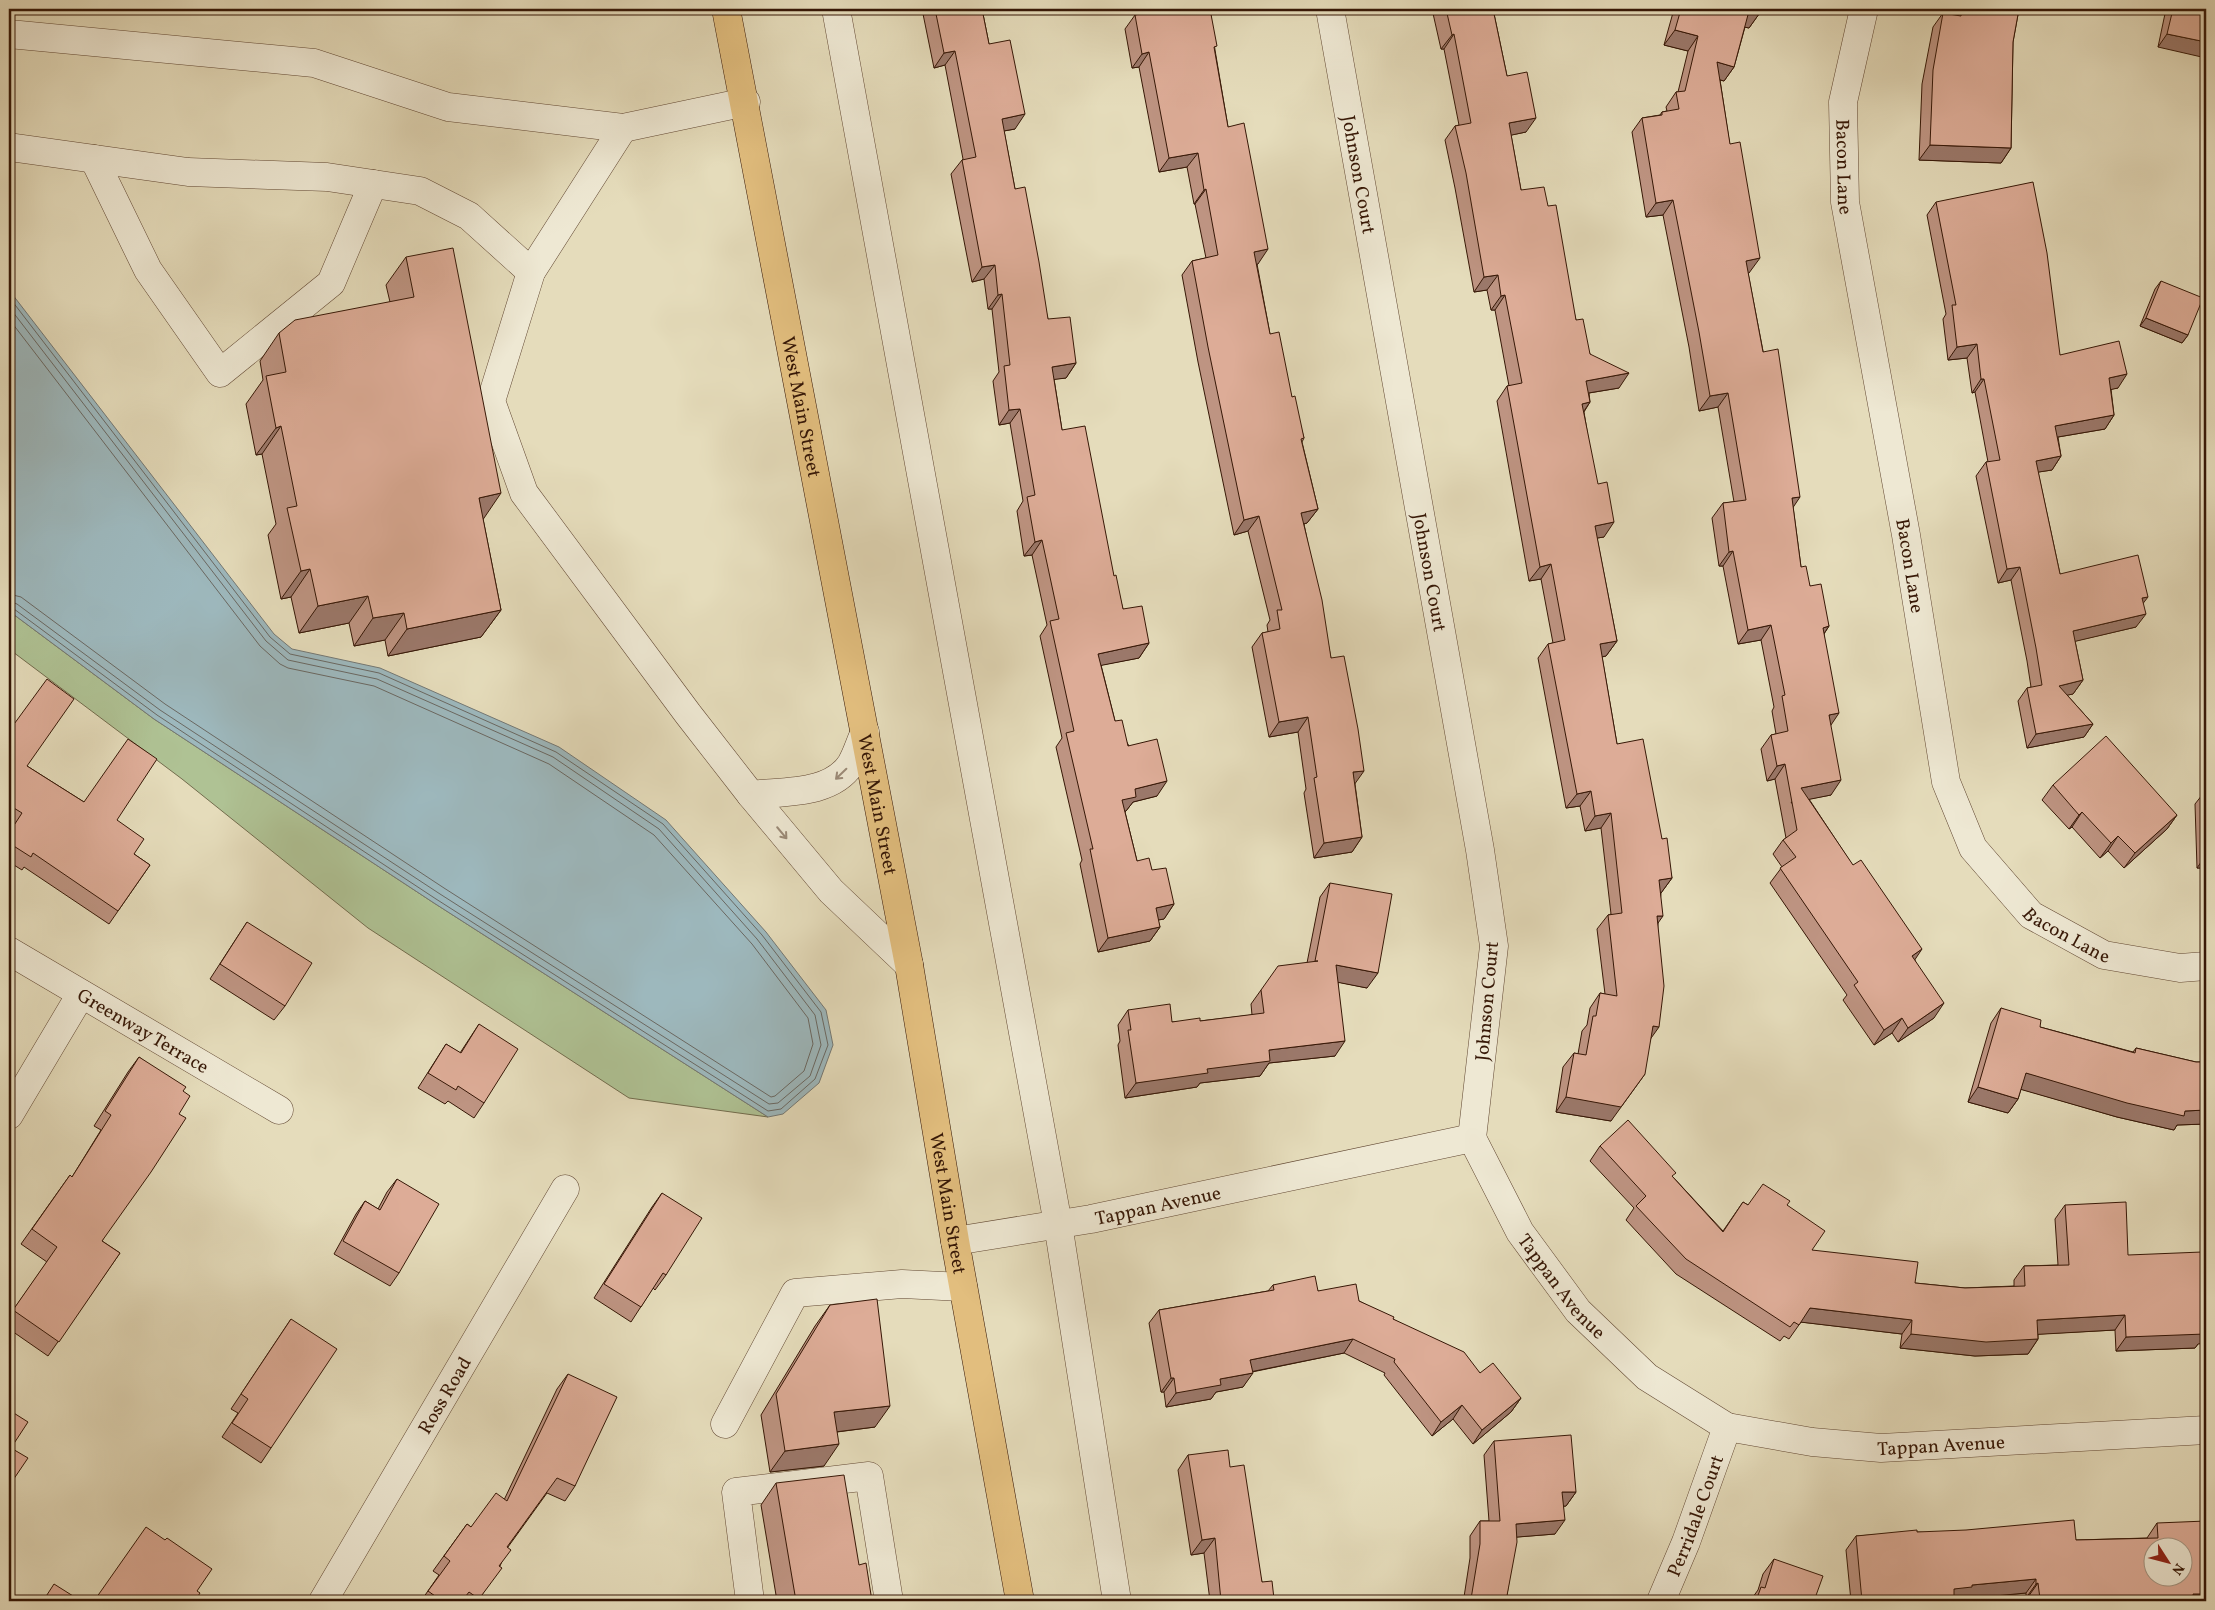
<svg xmlns="http://www.w3.org/2000/svg" width="2215" height="1610" font-family="Vollkorn,serif">
	<style>
		.green { fill: #afc294; stroke: #726c4d }
		.water { fill: #9db8bd; stroke: #747874 }
		.lines { fill: none; stroke-linecap: round; stroke-linejoin: round }
		.shore { stroke: #6a6862; stroke-width: 1 }
		.minor-casing { stroke: #624833; stroke-width: 29 }
		.major-casing { stroke: #361706; stroke-width: 29 }
		.minor { stroke: #eee8d3; stroke-width: 28 }
		.major { stroke: #e2be7e; stroke-width: 28 }
		.wall { fill: #be9482; stroke: #361706 }
		.shaded-wall { fill: #9b786a; stroke: #361706 }
		.building { fill: #ddac97; stroke: #361706; fill-rule: evenodd }
		.oneway { stroke: #9b8a77 }
		.labels { text-anchor: middle; stroke-width: 4; stroke-linejoin: round; paint-order: stroke }
		.street-label { font-size: 19px; fill: #361706; stroke: #eee8d3 }
	</style>
	<rect width="100%" height="100%" fill="#e5dcbb"/>
	<filter id="stains"><feTurbulence type="fractalNoise" baseFrequency=".004" numOctaves="4"/><feColorMatrix values="0 0 0 0 .2 0 0 0 0 .09 0 0 0 0 .02 0 0 0 .5 -.17"/></filter>
	<radialGradient id="worn" r=".72"><stop offset=".6" stop-color="#630" stop-opacity="0"/><stop offset="1" stop-color="#630" stop-opacity=".3"/></radialGradient>
	<path class="green" d="M9,611L154,719L434,903L768,1117L629,1098L368,928L182,779L9,649Z"/>
	<path class="water" d="M9,290L274,634L292,649L380,668L559,747L666,820L766,932L826,1010L833,1045L819,1083L783,1114L768,1117L434,903L154,719L9,611Z"/>
	<g class="lines">
		<path class="shore" d="M9,297L270,637L290,654L379,673L556,752L663,824L762,935L821,1012L828,1045L815,1079L781,1109L768,1111L436,899L157,715L14,609L9,608
			M9,307L266,641L288,660L377,679L553,757L659,829L757,939L815,1015L821,1045L810,1076L778,1103L769,1104L440,894L160,710L17,604L9,601
			M9,319L260,646L280,664L288,668L374,686L549,764L654,835L752,944L808,1018L813,1044L804,1071L775,1096L771,1097L444,888L165,704L21,597L9,594"/>
		<g class="minor-casing">
			<g id="minor">
				<path d="M836,9L1058,1224L1117,1601"/>
				<path id="s1" d="M1330,9L1480,850L1494,946L1472,1138"/>
				<path id="s2" d="M1864,9L1843,102L1845,202L1906,535L1946,782L1973,848L2031,915L2104,955L2180,968L2206,966"/>
				<path d="M9,34L314,63L448,107L623,128L746,102"/>
				<path d="M623,128L531,272L491,401L524,493L688,714L751,795L831,891L909,965"/>
				<path d="M9,147L188,172L327,177L420,191L469,216L531,272"/>
				<path d="M94,159L148,270L220,373L331,283L373,184"/>
				<path d="M751,795C784,791 831,795 851,764C857,754 860,742 865,732"/>
				<path id="s3" d="M9,951L279,1110"/>
				<path d="M9,1115L81,994"/>
				<path id="s4" d="M1472,1138L1520,1232L1578,1311L1647,1377L1727,1427L1812,1442L1881,1448L2206,1430"/>
				<path id="s5" d="M955,1241L1091,1219L1472,1138"/>
				<path d="M725,1424L795,1293L902,1284L963,1287"/>
				<path id="s6" d="M323,1601L565,1189"/>
				<path d="M750,1601L736,1492L869,1476L889,1601"/>
				<path id="s7" d="M1661,1601L1686,1542L1727,1427"/>
			</g>
		</g>
		<g class="major-casing">
			<g id="major">
				<path id="s8" d="M726,9L909,965L955,1241L1020,1601"/>
			</g>
		</g>
		<use href="#minor" class="minor"/>
		<use href="#major" class="major"/>
	</g>
	<path class="wall" d="M922,9H982L989,44L1015,129L1004,131L1015,189L1048,319L1076,363L1066,378L1054,379L1062,430L1114,576L1123,609L1149,643L1139,658L1101,665L1115,721L1157,796L1133,802L1126,811L1125,812L1137,861L1152,870L1174,904L1164,919L1158,920L1160,927L1150,941L1098,952L1080,864L1082,860L1056,747L1062,738L1040,636L1047,625L1032,555L1024,556L1017,511L1023,501L1010,423L999,425L993,381L999,372L992,309H988L984,279L972,282L951,174L962,160L963,159L945,65L934,68Z
		M1143,9H1210L1215,50L1228,127L1258,264H1257L1270,334L1292,397L1304,438L1302,442L1318,509L1307,523L1304,524L1331,658L1355,784L1362,837L1352,852L1314,858L1304,793L1306,789L1298,732L1269,737L1252,647L1262,633L1268,632L1267,625L1270,620L1248,531L1234,535L1198,362L1182,275L1192,261L1206,258L1195,204H1194L1187,167L1159,172L1139,67L1132,68L1125,29L1135,15L1144,13Z
		M1432,9H1493L1507,76L1526,132L1511,135L1521,190L1548,206L1576,320L1590,354L1619,388L1589,393L1590,402L1584,412L1604,537L1597,538L1617,641L1606,656L1602,657L1617,744L1662,839L1672,878L1661,893L1658,923L1651,1037L1611,1121L1556,1112L1563,1067L1574,1053L1578,1054L1582,1031L1587,1025L1590,1008L1600,993L1605,994L1597,929L1608,915L1611,914L1601,828L1585,831L1580,806L1566,808L1538,658L1548,644L1553,643L1541,579L1529,581L1497,401L1507,386H1509L1495,310H1491L1487,290L1474,292L1455,188L1445,140L1455,126L1459,125L1444,49H1441Z
		M1674,9H1760L1759,14L1749,28L1745,27L1734,67L1724,81L1720,80L1749,273H1748L1793,507L1801,567L1829,626L1824,634L1830,726L1831,795L1809,799L1915,960L1934,1018L1898,1042L1892,1033L1874,1045L1843,1000L1847,995L1770,883L1782,867L1773,854L1783,840L1786,838L1775,779L1767,781L1761,749L1771,735L1776,734L1772,711L1774,707L1761,640L1738,644L1723,566H1719L1712,518L1723,503L1734,502L1718,407L1699,411L1689,347L1663,215L1646,217L1632,132L1642,118L1660,115L1662,112L1667,111L1666,107L1676,92H1678L1688,51L1664,45Z
		M1955,9H2019L2013,42L2011,148L2001,163L1919,160L1922,84L1933,27L1943,13L1953,15Z
		M2166,9H2206L2158,47Z
		M1936,202L2060,355L2118,388L2111,389L2114,415L2105,429L2058,437L2061,456L2052,470L2038,472L2060,574L2143,603L2136,627L2075,641L2083,680L2073,694L2067,695L2093,724L2084,737L2027,748L2018,701L2027,688L2031,687L2027,661L2011,580L1998,583L1976,476L1986,462H1988L1975,392L1972,393L1967,358L1948,360L1943,319L1946,314L1927,215Z
		M406,257L483,519L501,610L481,637L388,656L385,640L354,646L349,623L299,633L291,597L281,599L268,535L276,524L262,454L256,455L246,404L263,380L260,361L279,333L390,302L386,285Z
		M2161,281L2188,335L2182,343L2140,326L2155,289Z
		M2206,361V472L2205,363Z
		M9,731L27,766L84,802L117,820L134,854L150,865L109,924L24,867L22,870L9,862V832L12,826L9,824Z
		M2053,785L2177,815L2167,829L2124,868L2108,851L2100,858L2072,827L2069,829L2042,800Z
		M2206,790V868H2197L2195,804Z
		M1330,883L1367,988L1338,982L1335,1056L1269,1063L1260,1076L1200,1083L1197,1087L1125,1098L1118,1045L1120,1041L1118,1025L1128,1010L1172,1022L1200,1021L1252,1015L1251,1004L1261,990L1307,963L1320,897Z
		M247,922L285,1006L274,1020L210,979Z
		M2001,1008L2040,1027L2133,1052L2136,1048L2196,1062H2206V1124L2177,1125L2174,1130L2117,1117L2021,1089L2018,1099L2008,1113L1968,1102L1991,1023Z
		M479,1024L484,1103L474,1118L448,1101L445,1104L418,1088L446,1044L460,1053Z
		M139,1057L183,1091L102,1241L120,1253L48,1356L9,1329V1316L47,1262L21,1244L70,1175L72,1177L101,1130L94,1126L128,1072Z
		M1600,1146L1673,1177L1723,1231L1743,1202L1748,1205H1787L1812,1250L1915,1283L1965,1288L2014,1286V1280L2024,1266L2058,1265L2055,1219L2065,1205L2128,1255L2198,1344L2195,1348L2116,1351L2115,1330L2038,1334V1339L2028,1354L1975,1356L1900,1348L1902,1334L1801,1322L1789,1339L1784,1336L1780,1341L1676,1274L1626,1220L1634,1208L1590,1161Z
		M397,1179L399,1273L390,1286L334,1254L356,1214L365,1201L378,1209L387,1192Z
		M662,1193L666,1275L655,1290L653,1288L631,1322L594,1298L652,1207Z
		M1273,1285L1318,1291L1359,1301L1393,1319L1521,1398L1511,1412L1473,1444L1453,1419L1432,1436L1384,1375L1385,1373L1344,1353L1252,1372L1243,1387L1216,1392L1211,1399L1166,1407L1164,1392H1161L1149,1323L1159,1310L1268,1291Z
		M830,1305L875,1427L837,1432L824,1466L770,1472L761,1415L815,1326Z
		M291,1319L271,1448L261,1463L222,1437L238,1413L231,1409Z
		M568,1374L575,1486L565,1501L547,1493L508,1547L500,1566L478,1601H421L439,1575L433,1571L467,1524L471,1527L504,1500L557,1389Z
		M1494,1441L1576,1492L1566,1506H1564L1555,1534L1516,1537L1506,1601H1459L1462,1597H1464L1470,1558V1536L1480,1521H1489L1484,1455Z
		M1188,1455L1230,1467L1262,1582L1274,1599L1295,1601H1210L1204,1553L1191,1555L1178,1470Z
		M776,1483L859,1565L872,1601H777L761,1505Z
		M2157,1523L2206,1601H2029L2028,1597L2026,1598V1593L1964,1599L1962,1601H1851L1846,1550L1856,1536L1917,1532L2076,1540L2147,1538Z
		M1774,1559L1814,1601H1750L1758,1590L1763,1574Z"/>
	<path class="shaded-wall" d="M1749,11L1759,14L1749,28L1739,26Z
		M1675,30L1698,36L1688,51L1664,45Z
		M1454,34L1444,49H1441L1452,35Z
		M2167,34L2206,42V58L2158,47Z
		M955,51L945,65L934,68L944,53Z
		M1149,52L1139,67L1132,68L1142,54Z
		M1717,62L1734,67L1724,81L1707,76Z
		M1025,114L1015,129L992,133L1002,119Z
		M1536,118L1526,132L1498,138L1509,123Z
		M1930,145L2011,148L2001,163L1919,160Z
		M1198,153L1187,167L1159,172L1169,158Z
		M1206,189L1195,204H1194L1204,190Z
		M1673,200L1663,215L1646,217L1656,203Z
		M1268,249L1258,264L1244,267L1254,252Z
		M1760,258L1749,273L1736,275L1746,261Z
		M995,265L984,279L972,282L982,267Z
		M1498,275L1487,290L1474,292L1484,277Z
		M1002,294L992,309H988L998,295Z
		M1505,295L1495,310H1491L1501,296Z
		M2146,318L2188,335L2182,343L2140,326Z
		M1977,344L1967,358L1948,360L1957,347Z
		M1076,363L1066,378L1042,381L1052,367Z
		M1629,373L1619,388L1576,395L1586,381Z
		M2127,374L2118,388L2100,392L2109,378Z
		M1981,379H1984L1975,392L1972,393Z
		M1728,393L1718,407L1699,411L1710,396Z
		M1590,402L1580,417L1582,404Z
		M1020,409L1010,423L999,425L1009,410Z
		M2114,415L2105,429L2046,439L2055,426Z
		M281,426L262,454L256,455L276,428Z
		M2061,456L2052,470L2026,474L2036,461Z
		M501,493L482,521L479,498Z
		M1800,497L1790,512L1792,498Z
		M1318,509L1307,523L1291,527L1301,513Z
		M1259,516L1248,531L1234,535L1244,520Z
		M1614,522L1604,537L1584,540L1595,526Z
		M1042,540L1032,555L1024,556L1035,542Z
		M1733,551L1723,566H1719L1729,552Z
		M1551,564L1541,579L1529,581L1540,567Z
		M2020,567L2011,580L1998,583L2007,569Z
		M310,569L291,597L281,599L301,571Z
		M368,596L349,623L299,633L318,606Z
		M2148,597L2138,610L2142,598Z
		M501,610L481,637L388,656L407,629Z
		M404,613L385,640L354,646L373,618Z
		M2146,614L2136,627L2064,644L2073,631Z
		M1771,625L1761,640L1738,644L1748,630Z
		M1829,626L1819,641L1823,628Z
		M1617,641L1606,656L1589,659L1600,644Z
		M1149,643L1139,658L1088,668L1098,654Z
		M2083,680L2073,694L2049,699L2059,686Z
		M1839,713L1829,728V715Z
		M1308,717L1298,732L1269,737L1279,722Z
		M2093,724L2084,737L2027,748L2036,734Z
		M1785,764L1775,779L1767,781L1777,766Z
		M1364,771L1354,785L1353,772Z
		M1841,780L1831,795L1791,803L1801,788Z
		M1167,781L1157,796L1133,802L1126,811L1112,815L1122,800L1135,789Z
		M1591,791L1580,806L1566,808L1577,794Z
		M2082,812L2072,827L2069,829L2079,815Z
		M1611,813L1601,828L1585,831L1595,816Z
		M2177,815L2167,829L2124,868L2135,853Z
		M2118,836L2108,851L2100,858L2111,843Z
		M1362,837L1352,852L1314,858L1324,843Z
		M2206,855V868H2197Z
		M1672,878L1661,893L1649,895L1659,880Z
		M1174,904L1164,919L1146,922L1156,908Z
		M1657,916H1663L1653,930Z
		M1160,927L1150,941L1098,952L1108,938Z
		M1922,949L1912,964V956Z
		M1336,965L1378,973L1367,988L1326,980Z
		M1944,1003L1934,1018L1898,1042L1908,1028Z
		M1902,1018L1892,1033L1874,1045L1884,1030Z
		M1653,1026L1659,1027L1649,1041Z
		M1345,1041L1335,1056L1269,1063L1260,1076L1200,1083L1197,1087L1125,1098L1136,1083L1207,1069L1269,1050Z
		M2026,1073L2185,1111L2206,1110V1124L2177,1125L2174,1130L2117,1117L2016,1088Z
		M1645,1074L1611,1121L1556,1112L1566,1097Z
		M1978,1087L2018,1099L2008,1113L1968,1102Z
		M1810,1308L1912,1320L1902,1334L1800,1322Z
		M2125,1315L2115,1330L2027,1335L2037,1320Z
		M2206,1330V1343L2198,1344L2195,1348L2116,1351L2126,1337Z
		M1911,1334L2038,1339L2028,1354L1975,1356L1900,1348Z
		M1353,1339L1344,1353L1240,1374L1250,1360Z
		M1253,1373L1243,1387L1216,1392L1211,1399L1166,1407L1176,1393L1220,1379Z
		M1171,1378H1174L1164,1392H1161Z
		M1521,1398L1511,1412L1473,1444L1482,1430Z
		M1462,1405L1453,1419L1432,1436L1441,1422Z
		M890,1406L875,1427L819,1434L834,1412Z
		M839,1444L824,1466L770,1472L785,1451Z
		M1562,1492H1576L1566,1506L1552,1507Z
		M1565,1520L1555,1534L1506,1538L1516,1524Z
		M1215,1538L1204,1553L1191,1555L1202,1540Z
		M2036,1579L2026,1593L1964,1599L1962,1601H1929L1954,1589L1972,1585Z
		M2038,1583L2028,1597L2026,1598L2036,1584Z
		M2193,1594H2206V1601H2188Z
		M2056,1598L2054,1601H2038L2040,1599Z"/>
	<path class="building" d="M935,9H982L989,44L1010,40L1025,114L1002,119L1015,189L1025,187L1039,262L1048,319L1070,317L1076,363L1052,367L1062,430L1085,426L1114,576L1116,575L1123,609L1142,606L1149,643L1098,654L1115,721L1122,720L1128,746L1157,739L1167,781L1135,789L1136,797L1122,800L1137,861L1149,858L1152,870L1166,868L1174,904L1156,908L1160,927L1108,938L1090,849H1093L1066,733L1074,731L1050,621L1059,619L1042,540L1035,542L1027,497L1035,495L1020,409L1009,410L1004,366L1010,365L1002,294L998,295L995,265L982,267L962,160L976,157L955,51L944,53Z
		M1156,9H1210L1217,46L1214,47L1228,127L1244,123L1268,249L1254,252L1270,334L1279,332L1292,397L1295,396L1304,438L1301,439L1318,509L1301,513L1322,600L1331,658L1344,656L1358,729L1364,771L1353,772L1362,837L1324,843L1314,778L1317,777L1308,717L1279,722L1262,633L1280,629L1277,610H1282L1259,516L1244,520L1208,347L1192,261L1218,255L1206,189L1204,190L1198,153L1169,158L1149,52L1142,54L1135,15L1156,11Z
		M1446,9H1493L1507,76L1527,72L1536,118L1509,123L1521,190L1544,187L1548,206L1556,205L1576,320L1583,319L1590,354L1629,373L1586,381L1590,402L1582,404L1598,484L1607,482L1614,522L1595,526L1617,641L1600,644L1617,744L1643,739L1662,839L1667,838L1672,878L1659,880L1663,916H1657L1664,986L1659,1027L1653,1026L1645,1074L1621,1107L1566,1097L1574,1053L1586,1055L1593,1016H1596L1600,993L1617,996L1608,915L1622,913L1611,813L1595,816L1591,791L1577,794L1548,644L1565,640L1551,564L1540,567L1507,386L1522,383L1505,295L1501,296L1498,275L1484,277L1466,173L1455,126L1471,123L1454,34L1452,35Z
		M1681,9H1760L1759,14L1749,11L1734,67L1717,62L1730,144L1740,142L1760,258L1746,261L1763,352L1778,349L1800,497L1792,498L1801,567L1806,566L1810,586L1821,584L1829,626L1823,628L1839,713L1829,715L1841,780L1801,788L1853,865L1861,860L1922,949L1912,956L1944,1003L1908,1028L1902,1018L1884,1030L1854,985L1858,982L1780,868L1796,857L1783,840L1797,830L1785,764L1777,766L1771,735L1788,731L1782,696L1785,695L1771,625L1748,630L1733,551L1729,552L1723,503L1746,500L1728,393L1710,396L1699,332L1673,200L1656,203L1642,118L1662,115V112L1679,109L1676,92L1685,91L1698,36L1675,30Z
		M1962,9H2019L2013,42L2011,148L1930,145L1933,70L1943,13L1961,16Z
		M2173,9H2206V42L2167,34Z
		M2033,182L2047,253L2060,355L2119,341L2127,374L2109,378L2114,415L2055,426L2061,456L2036,461L2060,574L2138,555L2148,597L2142,598L2146,614L2073,631L2083,680L2059,686L2093,724L2036,734L2027,688L2042,685L2036,648L2020,567L2007,569L1986,462L2000,460L1984,379H1981L1977,344L1957,347L1952,305H1956L1936,202Z
		M453,248L501,493L479,498L501,610L407,629L404,613L373,618L368,596L318,606L310,569L301,571L287,508L297,506L281,426L276,428L266,376L286,372L279,333L295,320L414,297L406,257Z
		M2161,281L2203,298L2188,335L2146,318Z
		M47,679L74,699L27,766L84,802L128,739L157,759L117,820L144,839L134,854L150,865L118,911L33,853L31,857L9,843V833L22,813L9,805V731Z
		M2106,736L2177,815L2135,853L2118,836L2111,843L2082,812L2079,815L2053,785Z
		M1330,883L1392,894L1378,973L1336,965L1345,1041L1269,1050L1270,1061L1207,1069L1208,1073L1136,1083L1128,1030H1131L1128,1010L1170,1004L1172,1022L1200,1018V1021L1264,1013L1261,990L1278,966L1318,961H1315Z
		M247,922L312,963L285,1006L220,964Z
		M2001,1008L2041,1020L2040,1027L2135,1053L2136,1048L2196,1062H2206V1110L2185,1111L2184,1116L2127,1103L2026,1073L2018,1099L1978,1087Z
		M479,1024L518,1049L484,1103L458,1086L456,1090L428,1073L446,1044L461,1053Z
		M139,1057L186,1087L183,1091L190,1096L179,1114L186,1118L151,1172L102,1241L120,1253L59,1342L13,1310L57,1247L32,1229L70,1175L72,1177L111,1115L105,1111Z
		M1628,1120L1676,1173L1672,1176L1723,1232L1743,1202L1748,1205L1763,1184L1790,1201L1787,1205L1825,1231L1812,1250L1918,1262L1915,1283L1965,1288L2025,1286L2024,1266L2069,1265L2065,1205L2126,1202L2128,1255L2202,1252L2203,1259H2206V1330H2205V1334L2126,1337L2125,1315L2037,1320L2038,1339L1986,1342L1911,1334L1912,1320L1810,1308L1799,1325L1794,1322L1790,1327L1686,1259L1636,1206L1646,1196L1600,1146Z
		M397,1179L439,1204L399,1273L343,1241L365,1201L380,1210Z
		M662,1193L702,1218L666,1275L663,1273L641,1307L604,1284Z
		M1315,1276L1318,1291L1356,1284L1359,1301L1394,1317L1393,1319L1464,1352L1480,1373L1493,1363L1521,1398L1482,1430L1462,1405L1441,1422L1394,1362L1395,1359L1353,1339L1250,1360L1253,1373L1220,1379L1221,1385L1176,1393L1174,1378H1171L1159,1310L1274,1290L1273,1285Z
		M877,1299L890,1406L834,1412L839,1444L785,1451L776,1394L830,1305Z
		M291,1319L337,1349L271,1448L232,1423L248,1399L241,1394Z
		M568,1374L617,1397L575,1486L557,1478L507,1547L511,1550L499,1566L502,1568L479,1599L469,1592L462,1601H442L428,1591L450,1561L444,1556L467,1524L471,1527L496,1493L507,1501Z
		M9,1410L28,1422L11,1448L28,1458L9,1486Z
		M1571,1435L1576,1492H1562L1565,1520L1516,1524L1517,1542L1506,1601H1461L1462,1597L1471,1599L1480,1544V1521H1500L1494,1441Z
		M1228,1450L1230,1467L1244,1465L1262,1582L1272,1581L1274,1599L1294,1596L1295,1601H1221L1215,1538L1202,1540L1188,1455Z
		M844,1475L859,1565L866,1563L872,1601H796L776,1483Z
		M2074,1520L2076,1540L2158,1538L2157,1523L2206,1521V1594H2193L2194,1601H2056V1598L2040,1599L2038,1583L2036,1584V1579L1972,1585V1587L1954,1589V1599L1929,1601H1862L1856,1536L1917,1530V1532L1966,1530ZM2152,1548H2182V1578H2152Z
		M146,1527L165,1540L167,1538L212,1569L197,1591L200,1593L195,1601H94Z
		M1774,1559L1823,1576L1814,1601H1756L1761,1587L1765,1588Z
		M54,1584L81,1601H43Z"/>
	<defs><path id="oneway-shaft" d="M-6 0H5M1.5-3L5.5 0L1.5 3" fill="none" stroke-width="1.6" stroke-linecap="round" stroke-linejoin="round" transform="scale(1.25)"/></defs>
	<g class="oneway">
		<use href="#oneway-shaft" transform="translate(841 774) rotate(136)"/>
		<use href="#oneway-shaft" transform="translate(782 833) rotate(50)"/>
	</g>
	<g class="labels">
		<g class="street-label">
			<text dy="7" stroke="none"><textPath href="#s2" startOffset="160">Bacon Lane</textPath></text>
			<text dy="7" stroke="none"><textPath href="#s1" startOffset="168">Johnson Court</textPath></text>
			<text dy="7" stroke="none"><textPath href="#s8" startOffset="405">West Main Street</textPath></text>
			<text dy="7" stroke="none"><textPath href="#s2" startOffset="565">Bacon Lane</textPath></text>
			<text dy="7" stroke="none"><textPath href="#s1" startOffset="572">Johnson Court</textPath></text>
			<text dy="7" stroke="none"><textPath href="#s8" startOffset="810">West Main Street</textPath></text>
			<text dy="7" stroke="none"><textPath href="#s2" startOffset="985">Bacon Lane</textPath></text>
			<text transform="translate(1486 1001) rotate(-85)" y="7">Johnson Court</text>
			<text dy="7" stroke="none"><textPath href="#s3" startOffset="156">Greenway Terrace</textPath></text>
			<text dy="7" stroke="none"><textPath href="#s8" startOffset="1215">West Main Street</textPath></text>
			<text dy="7" stroke="none"><textPath href="#s5" startOffset="206">Tappan Avenue</textPath></text>
			<text dy="7" stroke="none"><textPath href="#s4" startOffset="174">Tappan Avenue</textPath></text>
			<text dy="7" stroke="none"><textPath href="#s6" startOffset="239">Ross Road</textPath></text>
			<text dy="7" stroke="none"><textPath href="#s4" startOffset="609">Tappan Avenue</textPath></text>
			<text dy="7" stroke="none"><textPath href="#s7" startOffset="92">Perridale Court</textPath></text>
		</g>
	</g>
	<rect width="2215" height="1610" fill="none" stroke="#e5dcbb" stroke-width="30"/>
	<rect x="10" y="10" width="2195" height="1590" fill="none" stroke="#361706" stroke-width="2.5"/>
	<rect x="15" y="15" width="2185" height="1580" fill="none" stroke="#361706"/>
	<g transform="translate(2168 1562) rotate(126)"><circle r="24" fill="#eee8d3" stroke="#a49481"/>
	<path d="M0-4L9 19L0 12L-9 19Z" fill="#8f2418"/>
	<text y="-8" font-size="14" font-weight="bold" text-anchor="middle" fill="#361706">N</text>
	</g>
	<rect width="100%" height="100%" filter="url(#stains)"/>
	<rect width="100%" height="100%" fill="url(#worn)"/>
</svg>
